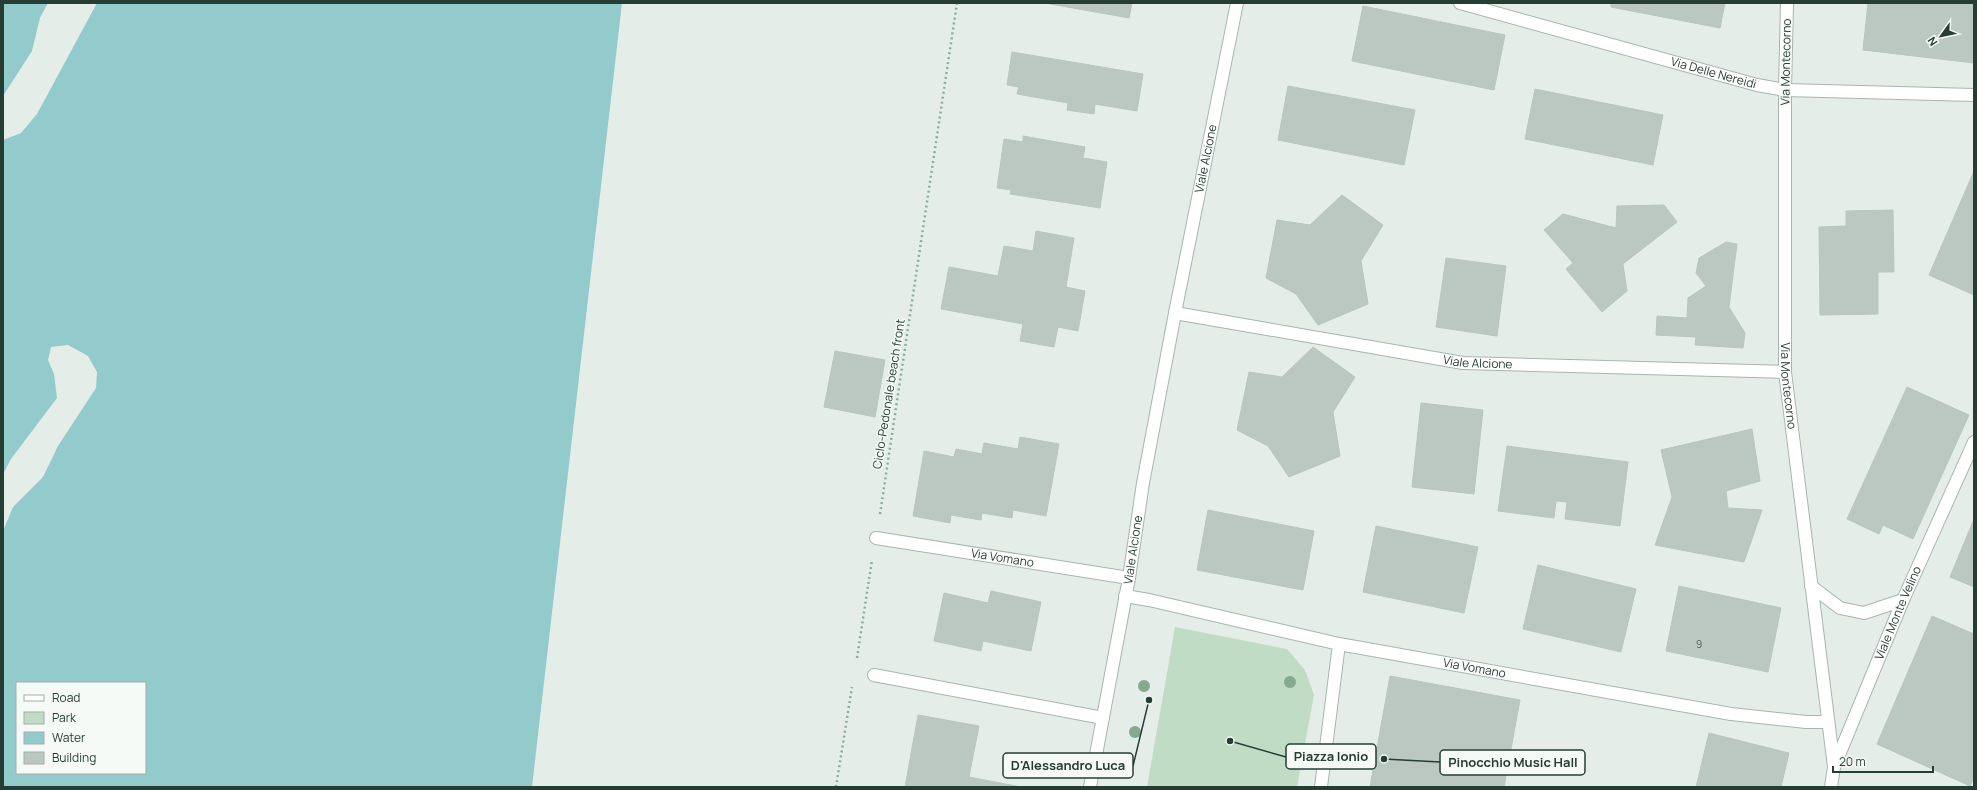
<svg xmlns="http://www.w3.org/2000/svg" width="1977" height="790" font-family="Manrope,sans-serif">
	<style>
		.green { fill: #c0dcc4 }
		.water { fill: #93cbcc; fill-rule: evenodd }
		.pier { fill: #e5ede9 }
		.building { fill: #bbc8c1; stroke: #b8c6bf }
		.lines { fill: none; stroke-linecap: round; stroke-linejoin: round }
		.minor-casing { stroke: #a8b5af; stroke-width: 14 }
		.path { stroke: #89ae9d; stroke-width: 2.5; stroke-dasharray: 2 3; stroke-linecap: butt }
		.minor { stroke: #fff; stroke-width: 12 }
		.tree { fill: #84a98e }
		.labels { text-anchor: middle; stroke-width: 3; stroke-linejoin: round; paint-order: stroke }
		.number-label { font-size: 10px; fill: #4b6057 }
		.street-label { font-size: 12px; fill: #263d34; stroke: #f6faf7 }
		.leader { fill: none; stroke: #263d34; stroke-width: 1.5 }
		.callout-dot { fill: #263d34; stroke: #f6faf7; stroke-width: 1.5 }
		.callout { fill: #f6faf7; stroke: #263d34; stroke-width: 1.5 }
		.callout-label { font-size: 13px; text-anchor: middle; font-weight: bold; fill: #263d34 }
	</style>
	<rect width="100%" height="100%" fill="#e5ede9"/>
	<path class="green" d="M1175,627L1287,649L1305,670L1314,695L1297,787H1147Z"/>
	<path class="water" d="M3,3H622L532,787H3ZM17,683H145V773H17Z"/>
	<path class="pier" d="M48,3H97L37,114L21,133L3,140V96L32,51L40,18Z
		M68,345L88,356L97,372L96,388L58,446L43,477L13,507L3,531V474L11,459L57,398L54,374L48,360L51,347Z"/>
	<path class="building" d="M1045,3H1132L1129,18Z
		M1611,3H1725L1720,28L1611,7Z
		M1868,3H1974V63L1863,50Z
		M1363,6L1505,35L1494,90L1352,61Z
		M1012,52L1143,74L1137,111L1095,104L1094,114L1067,110L1068,103L1017,94L1019,87L1007,85Z
		M1288,86L1415,110L1404,165L1278,140Z
		M1535,89L1663,115L1653,165L1525,139Z
		M1023,136L1085,147L1083,158L1107,162L1100,208L1010,194L1011,190L997,188L1004,139L1023,142Z
		M1974,171V295L1929,275Z
		M1342,195L1383,225L1361,261L1368,304L1318,325L1296,294L1266,278L1277,220L1310,225Z
		M1664,205L1677,222L1623,264L1627,291L1602,312L1566,269L1573,263L1544,230L1563,214L1616,228L1617,206Z
		M1893,210L1894,272H1878V314L1820,315L1819,227L1846,226V211Z
		M1036,231L1074,238L1066,287L1085,291L1078,331L1058,327L1054,347L1020,341L1023,324L941,309L949,267L998,276L1004,246L1033,251Z
		M1726,242L1737,244L1729,307L1745,333L1743,348L1695,345L1696,337L1656,335L1657,316L1687,318L1688,298L1706,286L1696,273L1699,258Z
		M1446,258L1506,266L1497,336L1436,327Z
		M1313,347L1355,377L1333,412L1340,456L1289,477L1268,446L1237,430L1249,372L1282,377Z
		M835,351L885,360L875,417L824,407Z
		M1907,387L1969,415L1913,539L1883,525L1879,534L1847,519Z
		M1421,403L1483,410L1474,494L1412,487Z
		M1752,429L1760,481L1726,491L1728,508L1762,510L1744,562L1655,545L1672,497L1661,450Z
		M1020,437L1059,444L1046,516L1013,510L1012,518L982,513L981,520L951,515L950,523L913,516L924,451L954,457L956,449L982,454L984,443L1018,449Z
		M1507,446L1628,462L1620,526L1565,519L1567,502L1556,501L1554,518L1498,511Z
		M1208,510L1314,531L1303,590L1197,570Z
		M1974,519V587L1950,577Z
		M1376,526L1478,547L1464,613L1363,592Z
		M1538,565L1636,589L1621,652L1523,629Z
		M1679,586L1781,608L1768,672L1666,651Z
		M991,591L1041,602L1031,651L983,641L981,651L934,641L944,593L988,603Z
		M1932,616L1974,634V777L1970,786L1877,744Z
		M1390,676L1520,700L1504,787H1370Z
		M918,715L979,726L969,777L1021,787H905Z
		M1709,733L1789,753L1781,787H1696Z"/>
	<g class="lines">
		<g class="minor-casing">
			<g id="minor">
				<path id="s1" d="M1460,3L1757,85L1785,90L1974,95"/>
				<path id="s2" d="M1787,3L1785,90V372L1834,767"/>
				<path id="s3" d="M1175,313L1463,363L1785,372"/>
				<path id="s4" d="M876,538L1129,578"/>
				<path d="M1811,586L1840,608L1864,613L1903,600"/>
				<path id="s5" d="M1125,596L1149,600L1339,644L1731,714L1806,722H1827"/>
				<path d="M874,675L1103,718"/>
				<path id="s6" d="M1090,787L1129,578L1143,483L1175,313L1237,3"/>
				<path d="M1321,787L1339,644"/>
				<path id="s7" d="M1831,787L1834,767L1903,600L1974,442"/>
			</g>
		</g>
		<path class="path" d="M880,514L957,3
			M857,658L872,560
			M836,787L852,687"/>
		<use href="#minor" class="minor"/>
	</g>
	<g class="tree">
		<circle cx="1290" cy="682" r="6"/>
		<circle cx="1144" cy="686" r="6"/>
		<circle cx="1135" cy="732" r="6"/>
	</g>
	<g class="labels">
		<g class="number-label">
			<text x="1699" y="648">9</text>
		</g>
		<g class="street-label">
			<text transform="translate(1786 62) rotate(-89)" y="4">Via Montecorno</text>
			<text dy="4" stroke="none"><textPath href="#s1" startOffset="263">Via Delle Nereidi</textPath></text>
			<text dy="4" stroke="none"><textPath href="#s6" startOffset="639">Viale Alcione</textPath></text>
			<text dy="4" stroke="none"><textPath href="#s3" startOffset="307">Viale Alcione</textPath></text>
			<text dy="4" stroke="none"><textPath href="#s2" startOffset="383">Via Montecorno</textPath></text>
			<text transform="translate(889 394) rotate(-81)" y="4">Ciclo-Pedonale beach front</text>
			<text dy="4" stroke="none"><textPath href="#s6" startOffset="241">Viale Alcione</textPath></text>
			<text dy="4" stroke="none"><textPath href="#s4" startOffset="128">Via Vomano</textPath></text>
			<text dy="4" stroke="none"><textPath href="#s7" startOffset="187">Viale Monte Velino</textPath></text>
			<text dy="4" stroke="none"><textPath href="#s5" startOffset="357">Via Vomano</textPath></text>
		</g>
	</g>
	<path class="leader" d="M1230 741L1286 757M1384 759L1440 762M1149 700L1133 766"/>
	<g class="callout-dot">
		<circle cx="1230" cy="741" r="4"/>
		<circle cx="1384" cy="759" r="4"/>
		<circle cx="1149" cy="700" r="4"/>
	</g>
	<g class="callout">
		<rect x="1286" y="744" width="90" height="25" rx="4"/>
		<rect x="1440" y="750" width="145" height="25" rx="4"/>
		<rect x="1003" y="753" width="130" height="25" rx="4"/>
	</g>
	<g class="callout-label">
		<text x="1331" y="761">Piazza Ionio</text>
		<text x="1513" y="767">Pinocchio Music Hall</text>
		<text x="1068" y="770">D'Alessandro Luca</text>
	</g>
	<rect width="1977" height="790" fill="none" stroke="#263d34" stroke-width="8"/>
	<rect x="16" y="682" width="130" height="92" fill="#f6faf7" stroke="#a3aea9"/>
	<rect x="24" y="695" width="20" height="6" fill="#ffffff" stroke="#a3aea9"/>
	<text x="52" y="702" font-size="12" fill="#263d34">Road</text>
	<rect x="24" y="712" width="20" height="12" fill="#c0dcc4" stroke="#a3aea9"/>
	<text x="52" y="722" font-size="12" fill="#263d34">Park</text>
	<rect x="24" y="732" width="20" height="12" fill="#93cbcc" stroke="#a3aea9"/>
	<text x="52" y="742" font-size="12" fill="#263d34">Water</text>
	<rect x="24" y="752" width="20" height="12" fill="#bbc8c1" stroke="#a3aea9"/>
	<text x="52" y="762" font-size="12" fill="#263d34">Building</text>
	<g transform="translate(1941 36) rotate(237)" stroke="#f6faf7" stroke-width="3" paint-order="stroke">
	<path d="M0-3L7 15L0 10L-7 15Z" fill="#263d34"/>
	<text y="-6" font-size="11" font-weight="bold" text-anchor="middle" fill="#263d34">N</text>
	</g>
	<path d="M1833 766v6h100v-6" fill="none" stroke="#263d34" stroke-width="2"/>
	<text x="1839" y="766" font-size="12" fill="#263d34" stroke="#f6faf7" stroke-width="3" paint-order="stroke">20 m</text>
</svg>
